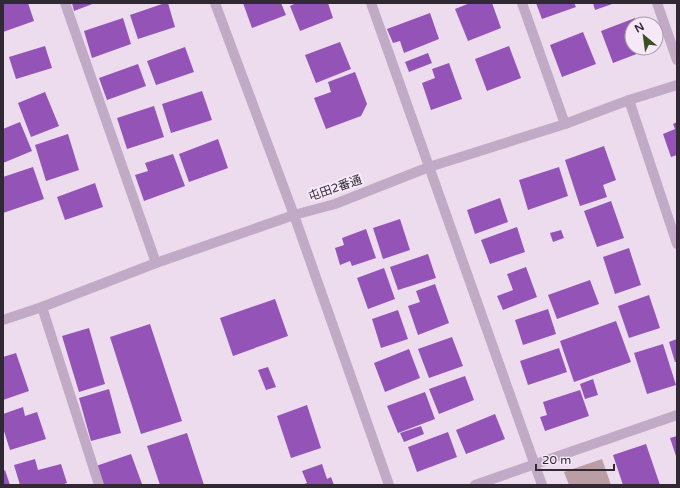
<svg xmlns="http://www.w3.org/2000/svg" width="680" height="488" font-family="'Varela Round','Noto Sans JP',sans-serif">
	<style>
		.green { fill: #bb9ea5 }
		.building { fill: #9453b6 }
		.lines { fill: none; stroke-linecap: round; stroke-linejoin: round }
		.minor { stroke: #c1aac5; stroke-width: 10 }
		.tertiary { stroke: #c1aac5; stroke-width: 10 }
		.labels { text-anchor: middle; stroke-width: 4; stroke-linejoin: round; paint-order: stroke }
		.street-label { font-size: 12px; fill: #302833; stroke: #f6e8f7 }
	</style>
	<rect width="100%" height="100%" fill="#eddcee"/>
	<path class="green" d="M602,459L611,485H569L564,472Z"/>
	<path class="building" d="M5,3H28L34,21L3,32V4Z
		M72,3H95L74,11Z
		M165,3H168L175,27L138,39L130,15Z
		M243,3H281L286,15L252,28Z
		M296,3H328L333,18L300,31L290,6Z
		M470,3H492L501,28L468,41L455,9Z
		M536,3H574L576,7L542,19Z
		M593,3H615L595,10Z
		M430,13L439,39L404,53L400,41L393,43L387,29Z
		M123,18L131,44L92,58L84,31Z
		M635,18L637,24H632V48H646L647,50L613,63L601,31Z
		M583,32L596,64L562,77L550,45Z
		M340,42L351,69L316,83L305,55Z
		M45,46L52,68L16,79L9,57Z
		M509,46L521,78L487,91L475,59Z
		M185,47L194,72L156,85L147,61Z
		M428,53L432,63L409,72L405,62Z
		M449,63L462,99L431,110L422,83L435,78L432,69Z
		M138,64L146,86L107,100L99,78Z
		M355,72L367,104L361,116L326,129L314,98L331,92L328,82Z
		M202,91L212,120L171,133L162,104Z
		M45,92L59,126L31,137L18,103Z
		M154,106L164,137L127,149L117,118Z
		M20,122L32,151L3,163V129Z
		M677,122V155L671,157L663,134L675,129L673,124Z
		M68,134L79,170L46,181L35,145Z
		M218,139L228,168L189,182L179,154Z
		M604,146L616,180L603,185L607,197L580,206L565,160Z
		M173,154L185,186L144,201L135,175L148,171L145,163Z
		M33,167L44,199L3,213V177Z
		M559,167L568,196L528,210L519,180Z
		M95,183L103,207L65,220L57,197Z
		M500,198L508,222L475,234L467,210Z
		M611,201L624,238L597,247L584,211Z
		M400,219L410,250L383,259L373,228Z
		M517,227L525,252L490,264L481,240Z
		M366,229L376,258L352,266L350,261L340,265L335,248L344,245L342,238Z
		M561,230L564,238L553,242L550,233Z
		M629,248L641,285L615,294L603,257Z
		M428,254L436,278L398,290L390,267Z
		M526,267L537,297L503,310L497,296L513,290L507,274Z
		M384,268L395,299L368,309L357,278Z
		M590,280L599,304L557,319L548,295Z
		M435,284L449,323L418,335L408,306L420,302L416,291Z
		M649,295L660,328L629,338L618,306Z
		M275,299L288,336L233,356L220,318Z
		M548,309L556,334L523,345L515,320Z
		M398,310L408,339L381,348L372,319Z
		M616,321L631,362L574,382L560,341Z
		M150,324L182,421L141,434L110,337Z
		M89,328L105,384L79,392L62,336Z
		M452,337L463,366L429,378L418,349Z
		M677,339V362H675L669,342Z
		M663,344L676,385L647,394L634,353Z
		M559,348L567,372L528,385L520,361Z
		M409,349L420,378L385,392L374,363Z
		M16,353L29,391L3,400V357Z
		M268,367L276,387L266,390L258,370Z
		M465,376L474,400L439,414L429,389Z
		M593,379L598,395L585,399L580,384Z
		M109,389L121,433L91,441L79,398Z
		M580,390L589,416L545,431L540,417L547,415L543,402Z
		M425,392L435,419L398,433L387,406Z
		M307,405L321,448L291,458L277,416Z
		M23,407L25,416L37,412L46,439L10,450L3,428V414Z
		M495,414L505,439L466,454L456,430Z
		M421,426L424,434L404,442L400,433Z
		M448,432L457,457L417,472L408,447Z
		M187,433L204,485H160L147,446Z
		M677,436V459L670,438Z
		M646,444L660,485H623L613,455Z
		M131,454L142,484L138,485H103L96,466Z
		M35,459L38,470L61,464L67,483L61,485H20L14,465Z
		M322,464L327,479L331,477L334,485H302L307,483L302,471Z
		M5,470L10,485H3V471Z"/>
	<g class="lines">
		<path class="minor" d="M65,3L156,263
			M215,3L294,215L389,485
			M371,3L542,485
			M522,3L565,124
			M657,3L677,60
			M629,100L677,244
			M42,307L99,485
			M475,485L677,415"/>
		<path class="tertiary" d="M3,320L42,307L156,263L294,215L335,204L429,167L565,124L629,100L677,85"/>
	</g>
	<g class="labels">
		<g class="street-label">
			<text transform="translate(335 188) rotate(-19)" y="4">屯田2番通</text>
		</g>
	</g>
	<rect width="680" height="488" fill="none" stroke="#302833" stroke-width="8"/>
	<g transform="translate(644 36) rotate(331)"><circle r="19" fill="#f6e8f7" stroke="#a79ba9"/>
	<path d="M0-3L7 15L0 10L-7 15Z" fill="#3a4f24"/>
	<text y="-6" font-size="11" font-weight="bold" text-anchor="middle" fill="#302833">N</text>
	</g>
	<path d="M536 464v6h78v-6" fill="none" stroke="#302833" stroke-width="2"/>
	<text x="542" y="464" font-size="12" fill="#302833" stroke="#f6e8f7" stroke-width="3" paint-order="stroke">20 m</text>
</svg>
